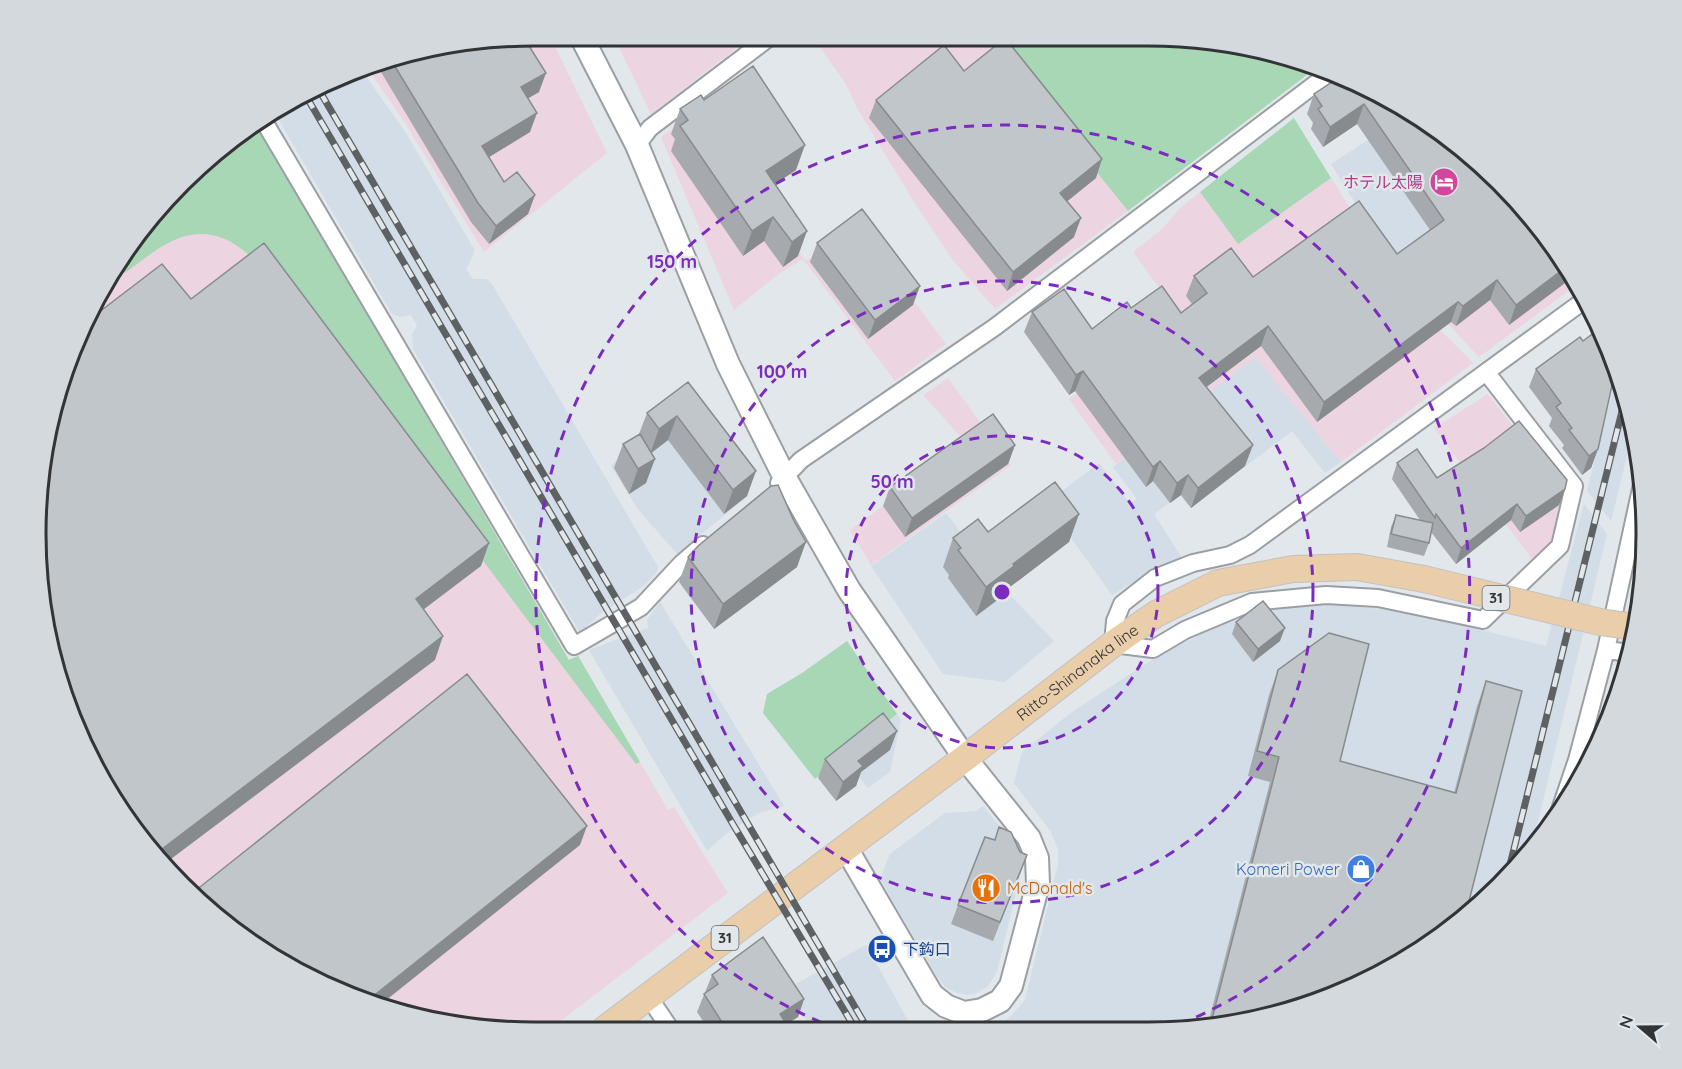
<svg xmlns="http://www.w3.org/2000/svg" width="1682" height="1069" font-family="Quicksand,'Noto Sans JP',sans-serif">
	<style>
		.built { fill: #d2dde7 }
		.industrial { fill: #ecd5e0 }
		.green { fill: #a7d7b4 }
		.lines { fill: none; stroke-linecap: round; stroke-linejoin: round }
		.street-casing { stroke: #9b9fa4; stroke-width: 20 }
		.secondary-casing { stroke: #9b9fa4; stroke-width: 26 }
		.primary-casing { stroke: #c2c2c3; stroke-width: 28 }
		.street { stroke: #fff; stroke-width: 16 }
		.secondary { stroke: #fff; stroke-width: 22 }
		.primary { stroke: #eacda9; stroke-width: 26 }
		.rail-casing { stroke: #5e6163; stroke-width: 7 }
		.rail { stroke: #e2e7eb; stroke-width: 4.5; stroke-dasharray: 14; stroke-linecap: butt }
		.primary-bridge-casing { stroke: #c2c2c3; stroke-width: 28; stroke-linecap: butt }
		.primary-bridge { stroke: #eacda9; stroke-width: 26 }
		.wall { fill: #a6aaae }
		.shaded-wall { fill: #878b8d }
		.building { fill: #c1c6ca; stroke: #878b8d; stroke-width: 1.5 }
		.ring { fill: none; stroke: #7b2cbf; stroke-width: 3; stroke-dasharray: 10 8 }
		.labels { text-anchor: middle; stroke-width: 5; stroke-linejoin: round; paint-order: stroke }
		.shield { fill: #e2e7eb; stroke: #676a6c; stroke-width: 1.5 }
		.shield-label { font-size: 15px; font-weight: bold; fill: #323436 }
		.hotel-label { font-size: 16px; fill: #b23c85; stroke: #e2e7eb; text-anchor: end }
		.street-label { font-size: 16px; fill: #323436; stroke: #e2e7eb }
		.shop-label { font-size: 16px; fill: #366cbe; stroke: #e2e7eb; text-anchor: end }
		.food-label { font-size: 16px; fill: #c56008; stroke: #e2e7eb; text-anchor: start }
		.transit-label { font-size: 16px; fill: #164399; stroke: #e2e7eb; text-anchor: start }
		.rim { fill: none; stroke: #323436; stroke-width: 3 }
		.centre { fill: #7b2cbf; stroke: #e2e7eb; stroke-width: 3 }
		.ring-label { font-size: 18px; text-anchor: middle; font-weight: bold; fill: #7b2cbf; stroke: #e2e7eb; stroke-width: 5; stroke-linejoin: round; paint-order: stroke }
	</style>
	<rect width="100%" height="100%" fill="#e2e7eb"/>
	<path class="built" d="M361,69L406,133L474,249L473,256L466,269L473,279H486L492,284L658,567L657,572L645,585L600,614L580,633L413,349L412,334L417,326L411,315L400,317L392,314L274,112Z
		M1394,123L1502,186L1395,267L1331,164Z
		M1255,356L1341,462L1325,473L1292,431L1191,508L1180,495L1154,514L1182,558L1159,567L1112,595L1046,503L1099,463L1130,503L1137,499L1113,467Z
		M1618,370L1633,432L1611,521L1587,491Z
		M677,403L749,495L677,554L637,508L611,466L648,426Z
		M1584,504L1607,534L1531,851L1476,910L1396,966L1277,1016L1180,1032L971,1031L995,1026L1010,1017L1025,1000L1058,864V850L1051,832L1014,783L1022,752L1072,712L1167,650L1217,627L1247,616L1282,607L1327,604L1380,609L1445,621L1546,646Z
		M946,513L1009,594L1054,641L1005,682L943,674L871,566Z
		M660,602L784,806L759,813L727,833L707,851L589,650L648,628L647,620Z
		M897,714L901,719L890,772L868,788L842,756Z
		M983,806L1018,849L1022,868L997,972L988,986L977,993L967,995L955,992L945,987L936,975L880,879L890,854L945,813L977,811Z
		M866,945L914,1031L812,1030L787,989Z"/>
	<path class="industrial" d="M534,36H550L607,153L484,252L405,123L366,66L375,62Z
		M614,37V36L751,37L651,114Z
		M813,38L990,39L1128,211L995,309L952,259L914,202L857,108L846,84Z
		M701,110L804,259L808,260L855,223L946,344L895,381L803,259L780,273L734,310L661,137Z
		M255,122L569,660L578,656L668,810L674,807L728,893L550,1029H470L343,995L231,930L120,811L63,374L139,231Z
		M1331,178L1384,261L1397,287L1473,363L1341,462L1255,357L1116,464L1069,399L1181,318L1133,252L1161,230L1182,206L1200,192L1238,244Z
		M1523,206L1578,284L1479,357L1409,283Z
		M948,378L1011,465L871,565L850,530L967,444L923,395Z
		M1488,394L1561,488L1562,497L1552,542L1532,559L1434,428Z"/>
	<path class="green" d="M990,39L1212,40L1316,68L1128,211Z
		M1294,118L1331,178L1238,244L1200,192Z
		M255,122L569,660L578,656L640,762L636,764L259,263C249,255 237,244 225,239C185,222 155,251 125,273L120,267L139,231Z
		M847,641L897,714L815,779L763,713L767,694L802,673Z"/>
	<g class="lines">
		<g class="street-casing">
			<path id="street" d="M262,118L574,646L641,607L682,563L703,545
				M637,145L650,128L770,37
				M1487,373L1574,486L1560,546L1483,620L1378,598L1326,595L1252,602L1185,630L1153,649L1113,644L1115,621L1122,604L1155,578L1193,563L1230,555L1250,545L1586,299
				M779,483L801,460L995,327L1331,72
				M1631,653L1606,650L1642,484
				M1560,810L1577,760L1606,650
				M648,996L671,1030"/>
		</g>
		<g class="secondary-casing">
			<path id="secondary" d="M581,36L637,145L728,364L785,478L849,590L965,758L1029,838L1037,858L1038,884L1011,986L1000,1001L982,1010L964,1013L946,1006L932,995L846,848"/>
		</g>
		<g class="primary-casing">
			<g id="primary">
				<path id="s1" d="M605,1029L965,758L1113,644L1156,614L1218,583L1293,569L1357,567"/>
			</g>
		</g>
		<use href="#street" class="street"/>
		<use href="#secondary" class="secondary"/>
		<use href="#primary" class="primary"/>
		<g class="rail-casing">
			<path id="rail" d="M319,90L869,1031
				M306,96L734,826L856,1030
				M1507,877L1625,399"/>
		</g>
		<use href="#rail" class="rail"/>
		<g class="primary-bridge-casing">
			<path id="primary-bridge" d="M1357,567L1424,579L1600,622L1635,627"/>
		</g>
		<use href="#primary-bridge" class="primary-bridge"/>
	</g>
	<path class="wall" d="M524,38L539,92L528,98L530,132L489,157L504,182L535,195L528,214L489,244L471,222L375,62Z
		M964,71L1096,178L1067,201L1074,237L1007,291L869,118L876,100Z
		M1347,83L1569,280L1509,325L1490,300L1456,326L1451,322L1317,422L1261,346L1206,387L1245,466L1191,508L1181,495L1170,503L1153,481L1146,487L1075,391L1069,395L1024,332L1032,312L1092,329L1131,308L1181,313L1192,304L1186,296L1194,276L1253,277L1397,254L1430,230L1357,124L1323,147L1311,129L1313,123L1307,114L1314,94Z
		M704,100L796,170L775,184L798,256L783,267L764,241L743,256L671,151L675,139L671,134L680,109Z
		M817,243L913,305L868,339L810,262Z
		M1583,341L1613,370L1598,449L1591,468L1582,475L1562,448L1564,445L1549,426L1552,418L1529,387L1536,369Z
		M688,382L747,496L724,514L668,440L651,453L646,483L629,494L614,468L623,444L639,434L647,413Z
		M1015,445L1008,464L905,537L883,506L890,487Z
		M1397,463L1437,478L1565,489L1559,505L1520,532L1511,520L1456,564L1431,532L1429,543L1424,556L1387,547L1391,527L1396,515L1420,520L1392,479Z
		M1079,514L1069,542L1006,590L1004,595L976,616L948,578L949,575L943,567L953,538L988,532Z
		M688,557L797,567L714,629L679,582Z
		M1236,622L1280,641L1253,662L1232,634Z
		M1278,670L1340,761L1454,793L1477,706L1486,681L1465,917L1277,1016L1207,1028L1270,782L1248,776L1269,695Z
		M890,750L861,772L856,786L836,801L818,778L825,759Z
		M1020,852L1027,855L993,941L951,924L958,905Z
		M712,975L804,999L798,1017L786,1024L790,1030H709L697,1012Z"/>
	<path class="shaded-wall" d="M546,73L539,92L515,106L521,87Z
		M1364,104L1357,124L1323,147L1330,127Z
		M537,113L530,132L476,165L482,146Z
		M805,145L796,170L757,196L766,171Z
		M1102,159L1096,178L1054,212L1060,193Z
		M535,195L528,214L489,244L496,226Z
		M773,217L764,241L743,256L752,231Z
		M1081,218L1074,237L1007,291L1013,272Z
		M807,231L798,256L783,267L792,242Z
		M1566,267L1571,274L1569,280L1509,325L1516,305Z
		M1497,280L1490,300L1456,326L1463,306Z
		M920,286L913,305L868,339L875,320Z
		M1458,302L1451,322L1317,422L1324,402Z
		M1268,326L1261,346L1192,398L1199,378Z
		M1613,359L1615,365L1612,374L1608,363Z
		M1083,371L1075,391L1069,395L1076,375Z
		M677,416L668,440L650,454L659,429Z
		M1015,445L1008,464L905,537L912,518Z
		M1253,445L1245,466L1191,508L1198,488Z
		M1598,449L1591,468L1582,475L1589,456Z
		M655,459L646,483L629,494L638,469Z
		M1160,461L1153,481L1146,487L1153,467Z
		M756,471L747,496L724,514L733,490Z
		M1188,475L1181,495L1170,503L1177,483Z
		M1565,489L1559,505L1520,532L1526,516Z
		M1517,504L1511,520L1456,564L1461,548Z
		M1079,514L1069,542L1006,590L1004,595L976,616L986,587L1013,564Z
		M806,542L797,567L714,629L723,604Z
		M489,543L481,566L407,622L416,599Z
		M1285,628L1280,641L1253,662L1258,649Z
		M443,636L435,660L167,862L158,852Z
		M897,731L890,750L861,772L856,786L836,801L843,782L858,761Z
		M587,826L580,845L380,1005L367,1001Z
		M804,999L798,1017L777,1030L780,1014Z"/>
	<path class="building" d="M524,38L546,73L521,87L537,113L482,146L504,182L517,172L535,195L496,226L478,203L391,60Z
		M1004,39H1006L1102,159L1060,193L1081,218L1013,272L876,100L944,45L964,71Z
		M753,66L805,145L766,171L807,231L792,242L773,217L752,231L680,126L688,120L680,109L701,95L704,100Z
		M1341,76L1343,77L1347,83L1350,81L1451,139L1523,206L1566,267L1516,305L1497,280L1463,306L1458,302L1324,402L1268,326L1199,378L1253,445L1198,488L1188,475L1177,483L1160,461L1153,467L1083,371L1076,375L1032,312L1064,289L1092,329L1127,302L1131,308L1162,286L1181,313L1207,293L1194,276L1231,248L1253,277L1359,201L1397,254L1444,220L1364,104L1330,127L1318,109L1322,106L1314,94Z
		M862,209L920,286L875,320L817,243Z
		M264,243L489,543L416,599L443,636L158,852L120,811L53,664L36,534L63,374L94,316L162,264L191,299Z
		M1599,329L1613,359L1608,363L1615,372L1598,449L1589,456L1569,430L1572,428L1556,407L1561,403L1536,369L1580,337L1583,341Z
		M688,382L756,471L733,490L677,416L659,429L647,413Z
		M993,414L1015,445L912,518L890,487Z
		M1519,421L1567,480L1565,489L1526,516L1517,504L1461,548L1436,514L1435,518L1397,463L1417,449L1437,478L1484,448Z
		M640,434L655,459L638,469L623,444Z
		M1055,482L1079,514L1013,564L1014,566L986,587L958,550L961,548L953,538L978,519L988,532Z
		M778,485L794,521L806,542L723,604L688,557L698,546L771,486Z
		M1396,515L1433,523L1429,543L1391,534Z
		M1263,601L1285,628L1258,649L1236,622Z
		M1329,633L1369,644L1340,761L1456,793L1486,681L1522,691L1465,917L1396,966L1277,1016L1210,1027L1279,757L1257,751L1278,670Z
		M467,674L587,826L367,1001L343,995L231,930L195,891Z
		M883,713L897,731L858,761L863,766L843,782L825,759Z
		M999,827L1011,832L1020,852L1027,855L1000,922L958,905L985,837L995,840Z
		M763,937L804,999L780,1014L790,1030H727L704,994L718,984L712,975Z"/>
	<g class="ring">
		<circle cx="1002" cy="592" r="156"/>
		<circle cx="1002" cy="592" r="311"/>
		<path d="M838 1029A467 467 0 1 1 1162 1031"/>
	</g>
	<defs>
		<g id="hotel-disc" transform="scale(1.5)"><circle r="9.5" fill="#d1479c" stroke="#e2e7eb"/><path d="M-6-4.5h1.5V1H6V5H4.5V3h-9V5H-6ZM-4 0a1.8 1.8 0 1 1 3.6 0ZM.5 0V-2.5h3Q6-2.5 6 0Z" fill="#fff"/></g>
		<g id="shop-disc" transform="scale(1.5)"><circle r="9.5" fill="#3f7fe0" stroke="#e2e7eb"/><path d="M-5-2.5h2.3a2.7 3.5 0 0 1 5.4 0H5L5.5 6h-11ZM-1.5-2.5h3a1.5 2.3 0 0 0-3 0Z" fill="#fff"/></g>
		<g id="restaurant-disc" transform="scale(1.5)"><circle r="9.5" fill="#e8710a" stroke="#e2e7eb"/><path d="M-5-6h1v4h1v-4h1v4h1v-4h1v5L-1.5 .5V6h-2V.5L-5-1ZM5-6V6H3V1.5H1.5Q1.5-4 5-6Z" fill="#fff"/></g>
		<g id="bus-disc" transform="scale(1.5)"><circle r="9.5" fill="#1a4fb4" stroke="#e2e7eb"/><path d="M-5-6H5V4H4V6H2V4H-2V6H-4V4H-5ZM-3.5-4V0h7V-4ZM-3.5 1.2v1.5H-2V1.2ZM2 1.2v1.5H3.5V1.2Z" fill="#fff"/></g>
	</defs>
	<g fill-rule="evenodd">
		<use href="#hotel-disc" x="1444" y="182"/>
		<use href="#shop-disc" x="1361" y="869"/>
		<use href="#restaurant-disc" x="986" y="888"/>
		<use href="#bus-disc" x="882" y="949"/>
	</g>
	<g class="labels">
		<g class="shield">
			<rect x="1482.5" y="586" width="27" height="24" rx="4.5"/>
			<rect x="711.5" y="926" width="27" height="24" rx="4.5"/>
		</g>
		<g class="shield-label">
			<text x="1496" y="603">31</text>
			<text x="725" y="943">31</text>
		</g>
		<g class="hotel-label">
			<text x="1423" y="188">ホテル太陽</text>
		</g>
		<g class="street-label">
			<text dy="6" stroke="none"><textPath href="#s1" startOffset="592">Ritto-Shinanaka line</textPath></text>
		</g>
		<g class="shop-label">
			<text x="1340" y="875">Komeri Power</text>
		</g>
		<g class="food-label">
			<text x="1007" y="894">McDonald's</text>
		</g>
		<g class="transit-label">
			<text x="903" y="955">下鈎口</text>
		</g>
	</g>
	<path d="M0 0H1682V1069H0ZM534 46H1148A488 488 0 0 1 1636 534V534A488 488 0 0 1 1148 1022H534A488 488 0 0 1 46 534V534A488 488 0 0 1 534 46Z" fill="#d4d9dd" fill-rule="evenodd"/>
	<path class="rim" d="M534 46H1148A488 488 0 0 1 1636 534V534A488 488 0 0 1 1148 1022H534A488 488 0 0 1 46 534V534A488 488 0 0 1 534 46Z"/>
	<circle cx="1002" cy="592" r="9" class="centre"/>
	<g class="ring-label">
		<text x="672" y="268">150 m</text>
		<text x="782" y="378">100 m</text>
		<text x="892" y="488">50 m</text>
	</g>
	<g transform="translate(1640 1027) rotate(290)" stroke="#e2e7eb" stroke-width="4.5" paint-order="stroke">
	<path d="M0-4.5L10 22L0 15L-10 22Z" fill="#323436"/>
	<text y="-9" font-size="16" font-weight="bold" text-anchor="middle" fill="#323436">N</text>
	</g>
</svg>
